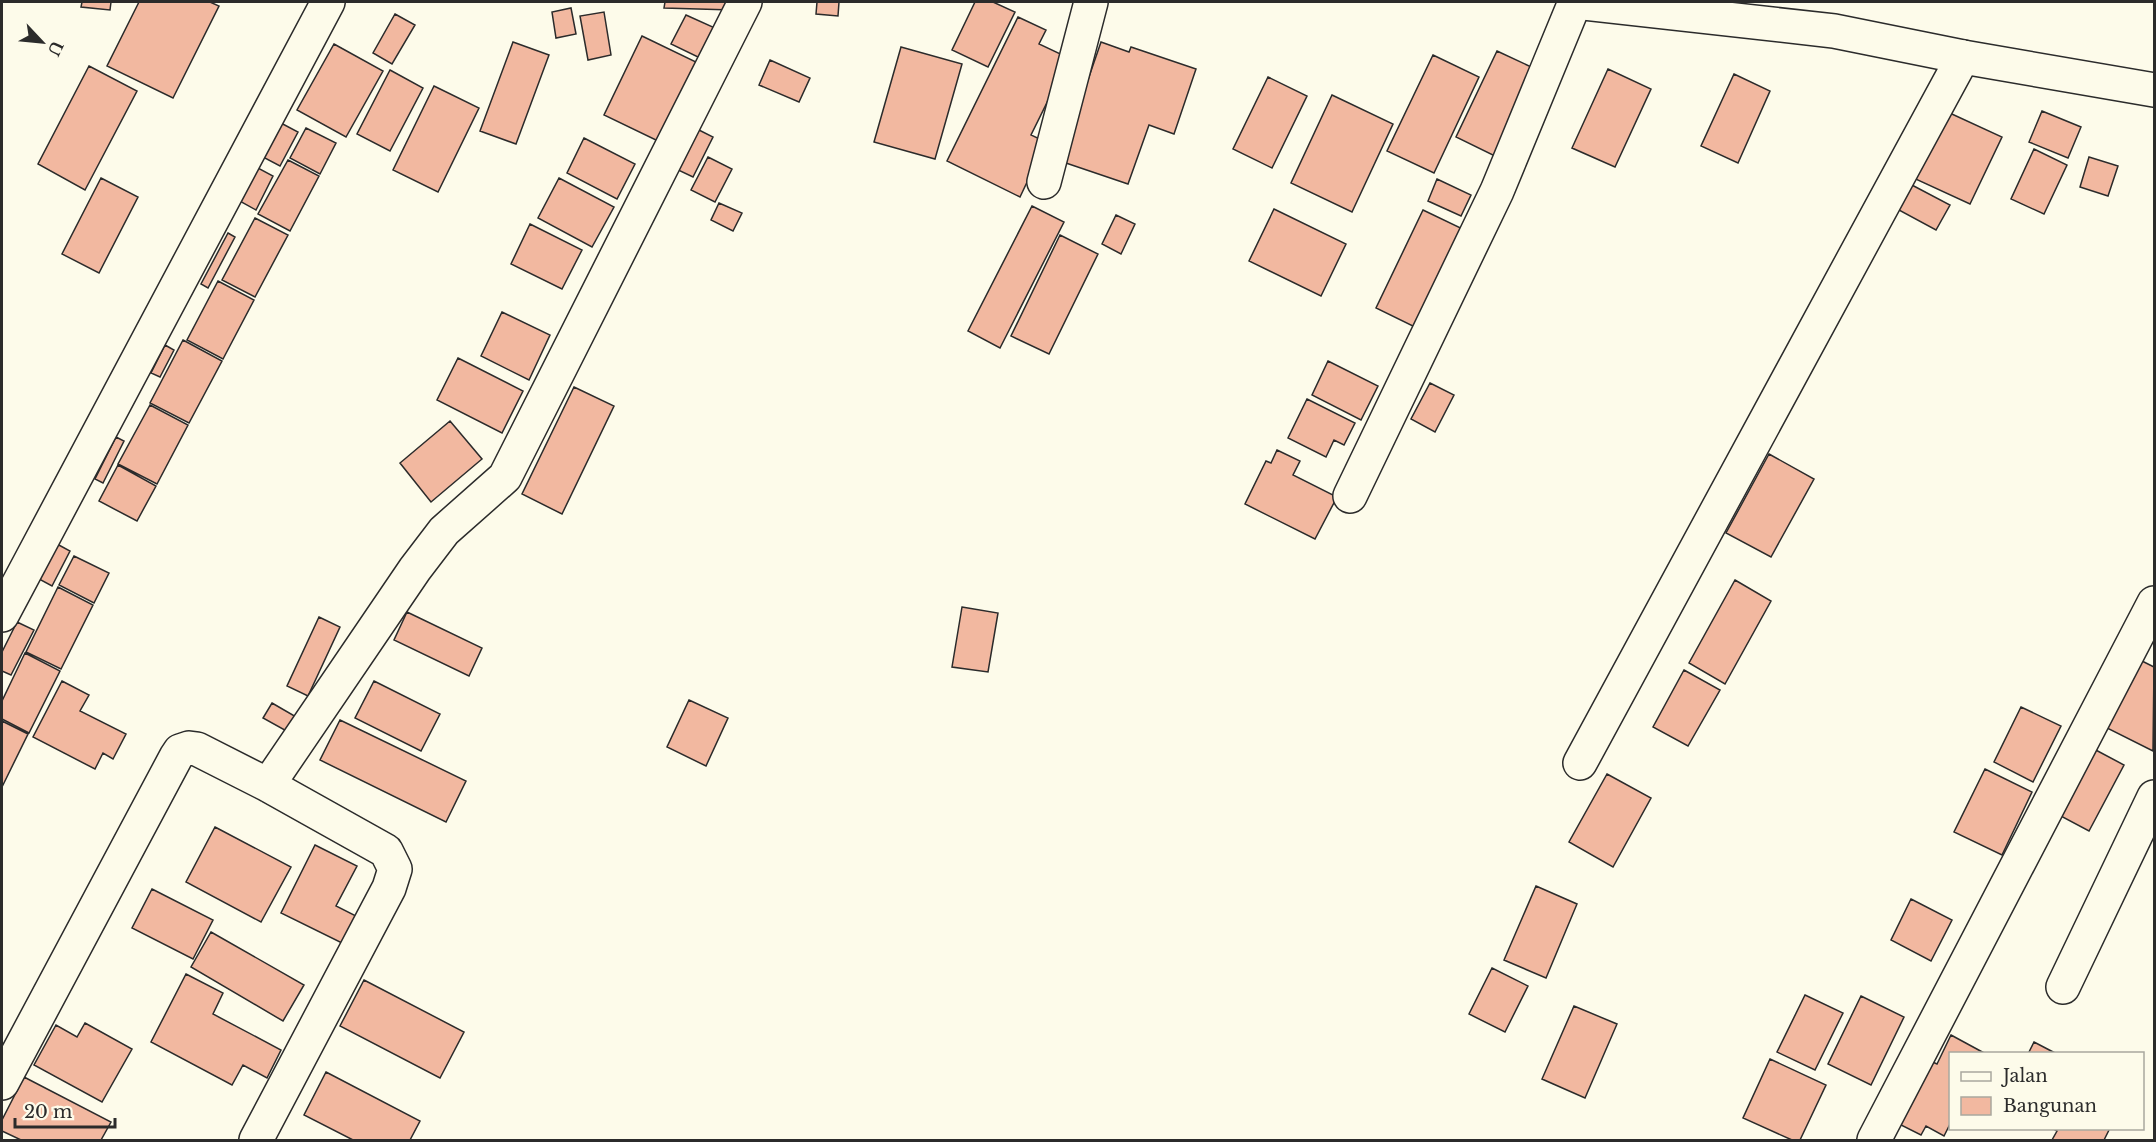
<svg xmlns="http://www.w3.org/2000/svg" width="2156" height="1142" font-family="'Libre Baskerville',serif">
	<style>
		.building { fill: #f2b8a0; stroke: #2b2b2b; stroke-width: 1.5 }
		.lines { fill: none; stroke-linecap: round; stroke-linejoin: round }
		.minor-casing { stroke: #2b2b2b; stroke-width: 36 }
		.major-casing { stroke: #2b2b2b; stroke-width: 36 }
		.minor { stroke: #fdfbea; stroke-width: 33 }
		.major { stroke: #fdfbea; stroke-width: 33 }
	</style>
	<rect width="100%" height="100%" fill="#fdfbea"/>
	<path class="building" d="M82,2H111L110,10L81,7Z
		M139,2H210L219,6L173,98L107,66Z
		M665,2H732V10L664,8Z
		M817,2H839L838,16L816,14Z
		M975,2H993L1015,12L988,67L952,50Z
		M571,8L576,34L556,38L552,12Z
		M604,12L611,55L588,60L580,16Z
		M395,14L415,25L392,64L373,53Z
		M686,15L715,28L700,58L671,44Z
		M1018,17L1046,30L1039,44L1069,58L1031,135L1046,142L1020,197L947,161Z
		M642,36L696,62L658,141L604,115Z
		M513,42L549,55L516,144L480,131Z
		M1101,42L1129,52L1131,47L1196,69L1174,134L1149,125L1128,184L1060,161Z
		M334,44L383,71L346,137L297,110Z
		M901,47L962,64L935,159L874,142Z
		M1497,51L1542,72L1501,159L1456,137Z
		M1433,55L1479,77L1434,173L1387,151Z
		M770,60L810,78L799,102L759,85Z
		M89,66L137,91L85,190L38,164Z
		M1608,69L1651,89L1615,167L1572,148Z
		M390,70L423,88L390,151L357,134Z
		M1734,74L1770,91L1738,163L1701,146Z
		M1268,77L1307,96L1272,168L1233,149Z
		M434,86L479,108L438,192L393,170Z
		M1332,95L1393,124L1352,212L1291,183Z
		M1941,109L2002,137L1970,204L1909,176Z
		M2042,111L2081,127L2068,158L2029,142Z
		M279,122L298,132L280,166L261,156Z
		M306,128L336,143L320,174L290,158Z
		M695,128L713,137L693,177L676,169Z
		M584,138L635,164L617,199L567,173Z
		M2034,149L2067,165L2044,214L2011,199Z
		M708,157L732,169L715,202L691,190Z
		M2089,157L2118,166L2108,196L2080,187Z
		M288,160L319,176L290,231L258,214Z
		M254,166L273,176L256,210L236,199Z
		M101,178L138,197L99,273L62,254Z
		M559,178L614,207L592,247L538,218Z
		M1437,179L1471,195L1461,216L1428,201Z
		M1910,184L1950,205L1936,230L1897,209Z
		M719,203L742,213L733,231L711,220Z
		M1032,206L1064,222L1000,348L968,331Z
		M1274,209L1346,244L1321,296L1249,261Z
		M1423,210L1469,232L1421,330L1376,308Z
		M1116,215L1135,224L1121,254L1102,244Z
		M255,218L288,235L255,297L222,280Z
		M530,224L582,250L562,289L511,264Z
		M228,233L235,237L208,288L201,284Z
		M1060,235L1098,254L1049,354L1011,336Z
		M218,281L254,300L223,359L187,340Z
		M502,312L550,335L529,380L481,356Z
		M183,340L222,361L189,423L150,403Z
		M165,345L174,350L160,377L151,373Z
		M458,358L523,391L502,433L437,400Z
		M1328,361L1378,386L1361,420L1312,395Z
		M1430,383L1454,395L1435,432L1411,419Z
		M574,387L614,406L562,514L522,494Z
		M1307,399L1355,423L1344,445L1334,440L1326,457L1288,438Z
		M150,405L188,425L157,484L118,464Z
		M450,421L482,459L431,502L400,463Z
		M116,437L124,441L103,483L95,479Z
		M1277,450L1300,461L1293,475L1337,497L1315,539L1245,504L1266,461L1271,463Z
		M1769,454L1814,479L1771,557L1726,533Z
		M118,465L156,486L137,521L99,501Z
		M57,544L70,551L52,586L39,579Z
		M74,556L109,573L94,603L59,585Z
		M1735,580L1771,601L1725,684L1689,663Z
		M58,587L93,605L61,669L26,652Z
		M962,607L998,613L988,672L952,667Z
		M407,612L482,648L469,676L394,640Z
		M319,617L340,627L308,696L287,686Z
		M17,622L34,630L11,675L2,671V652Z
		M25,653L60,671L29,733L2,719V701Z
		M2136,658L2154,667L2153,751L2103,726Z
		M1684,670L1720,690L1688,746L1653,727Z
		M62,681L89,695L80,711L126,734L113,759L103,753L95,769L33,737Z
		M374,681L440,714L421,751L355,718Z
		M689,700L728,718L706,766L667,747Z
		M272,703L298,718L290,733L263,718Z
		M2021,707L2061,726L2033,782L1994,762Z
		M340,720L466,781L446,822L320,760Z
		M2,721L28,734L2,787Z
		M2092,748L2124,765L2089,831L2057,814Z
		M1985,769L2032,792L2002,855L1954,832Z
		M1607,774L1651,798L1613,867L1569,842Z
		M215,827L291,867L261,922L186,882Z
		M315,845L357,866L336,906L358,917L344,944L281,913Z
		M1536,886L1577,904L1546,978L1504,960Z
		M152,889L213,920L193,959L132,928Z
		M1911,899L1952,920L1931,961L1891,940Z
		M211,932L304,985L283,1021L191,967Z
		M1492,968L1528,986L1505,1032L1469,1014Z
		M186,974L223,993L213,1014L281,1050L267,1078L243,1065L232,1085L151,1042Z
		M364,980L464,1032L440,1078L340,1026Z
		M1805,995L1843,1013L1815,1070L1777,1052Z
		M1861,996L1904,1017L1871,1085L1828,1064Z
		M1574,1006L1617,1024L1585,1098L1542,1079Z
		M85,1023L132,1049L102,1102L34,1065L56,1025L77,1037Z
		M1951,1035L1986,1054H1950V1124L1944,1136L1926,1126L1921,1135L1893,1121L1926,1059L1937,1064Z
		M2034,1042L2057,1054H2028Z
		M1770,1059L1826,1085L1800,1140H1792L1743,1118Z
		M326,1072L420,1121L410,1140H353L304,1115Z
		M24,1077L111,1122L101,1140H21L2,1131V1120Z
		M2052,1128H2110L2104,1140H2052L2057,1131Z"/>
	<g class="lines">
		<g class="minor-casing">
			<path id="minor" d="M1044,182L1091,2
				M1350,496L1497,191L1575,2
				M2,615L328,2
				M1580,763L1963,57
				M268,785L415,569L444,531L505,477L745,2
				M2063,987L2154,797
				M2,1083L176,757L180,751L189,748L197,749L268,785L386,851L395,869L389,888L256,1140
				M1874,1140L2154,603"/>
		</g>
		<g class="major-casing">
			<path id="major" d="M1575,2L1834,31L1963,57L2154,90"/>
		</g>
		<use href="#minor" class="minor"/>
		<use href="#major" class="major"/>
	</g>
	<rect width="2156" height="1142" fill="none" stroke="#2b2b2b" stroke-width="6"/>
	<rect x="1949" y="1052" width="195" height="78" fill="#fdfbea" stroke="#a9a89e" stroke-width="1.5"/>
	<rect x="1961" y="1072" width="30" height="9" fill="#fdfbea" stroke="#a9a89e" stroke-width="1.5"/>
	<text x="2003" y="1082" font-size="18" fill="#2b2b2b">Jalan</text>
	<rect x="1961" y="1097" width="30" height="18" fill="#f2b8a0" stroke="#a9a89e" stroke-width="1.5"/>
	<text x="2003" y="1112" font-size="18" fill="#2b2b2b">Bangunan</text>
	<g transform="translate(42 42) rotate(116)" stroke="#fdfbea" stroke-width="4.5" paint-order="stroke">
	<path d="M0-4.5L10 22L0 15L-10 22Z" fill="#2b2b2b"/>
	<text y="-9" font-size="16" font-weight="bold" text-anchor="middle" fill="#2b2b2b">U</text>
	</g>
	<path d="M15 1118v9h100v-9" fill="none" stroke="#2b2b2b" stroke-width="3"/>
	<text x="24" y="1118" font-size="18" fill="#2b2b2b" stroke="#fdfbea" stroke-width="4.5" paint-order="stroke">20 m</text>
</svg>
